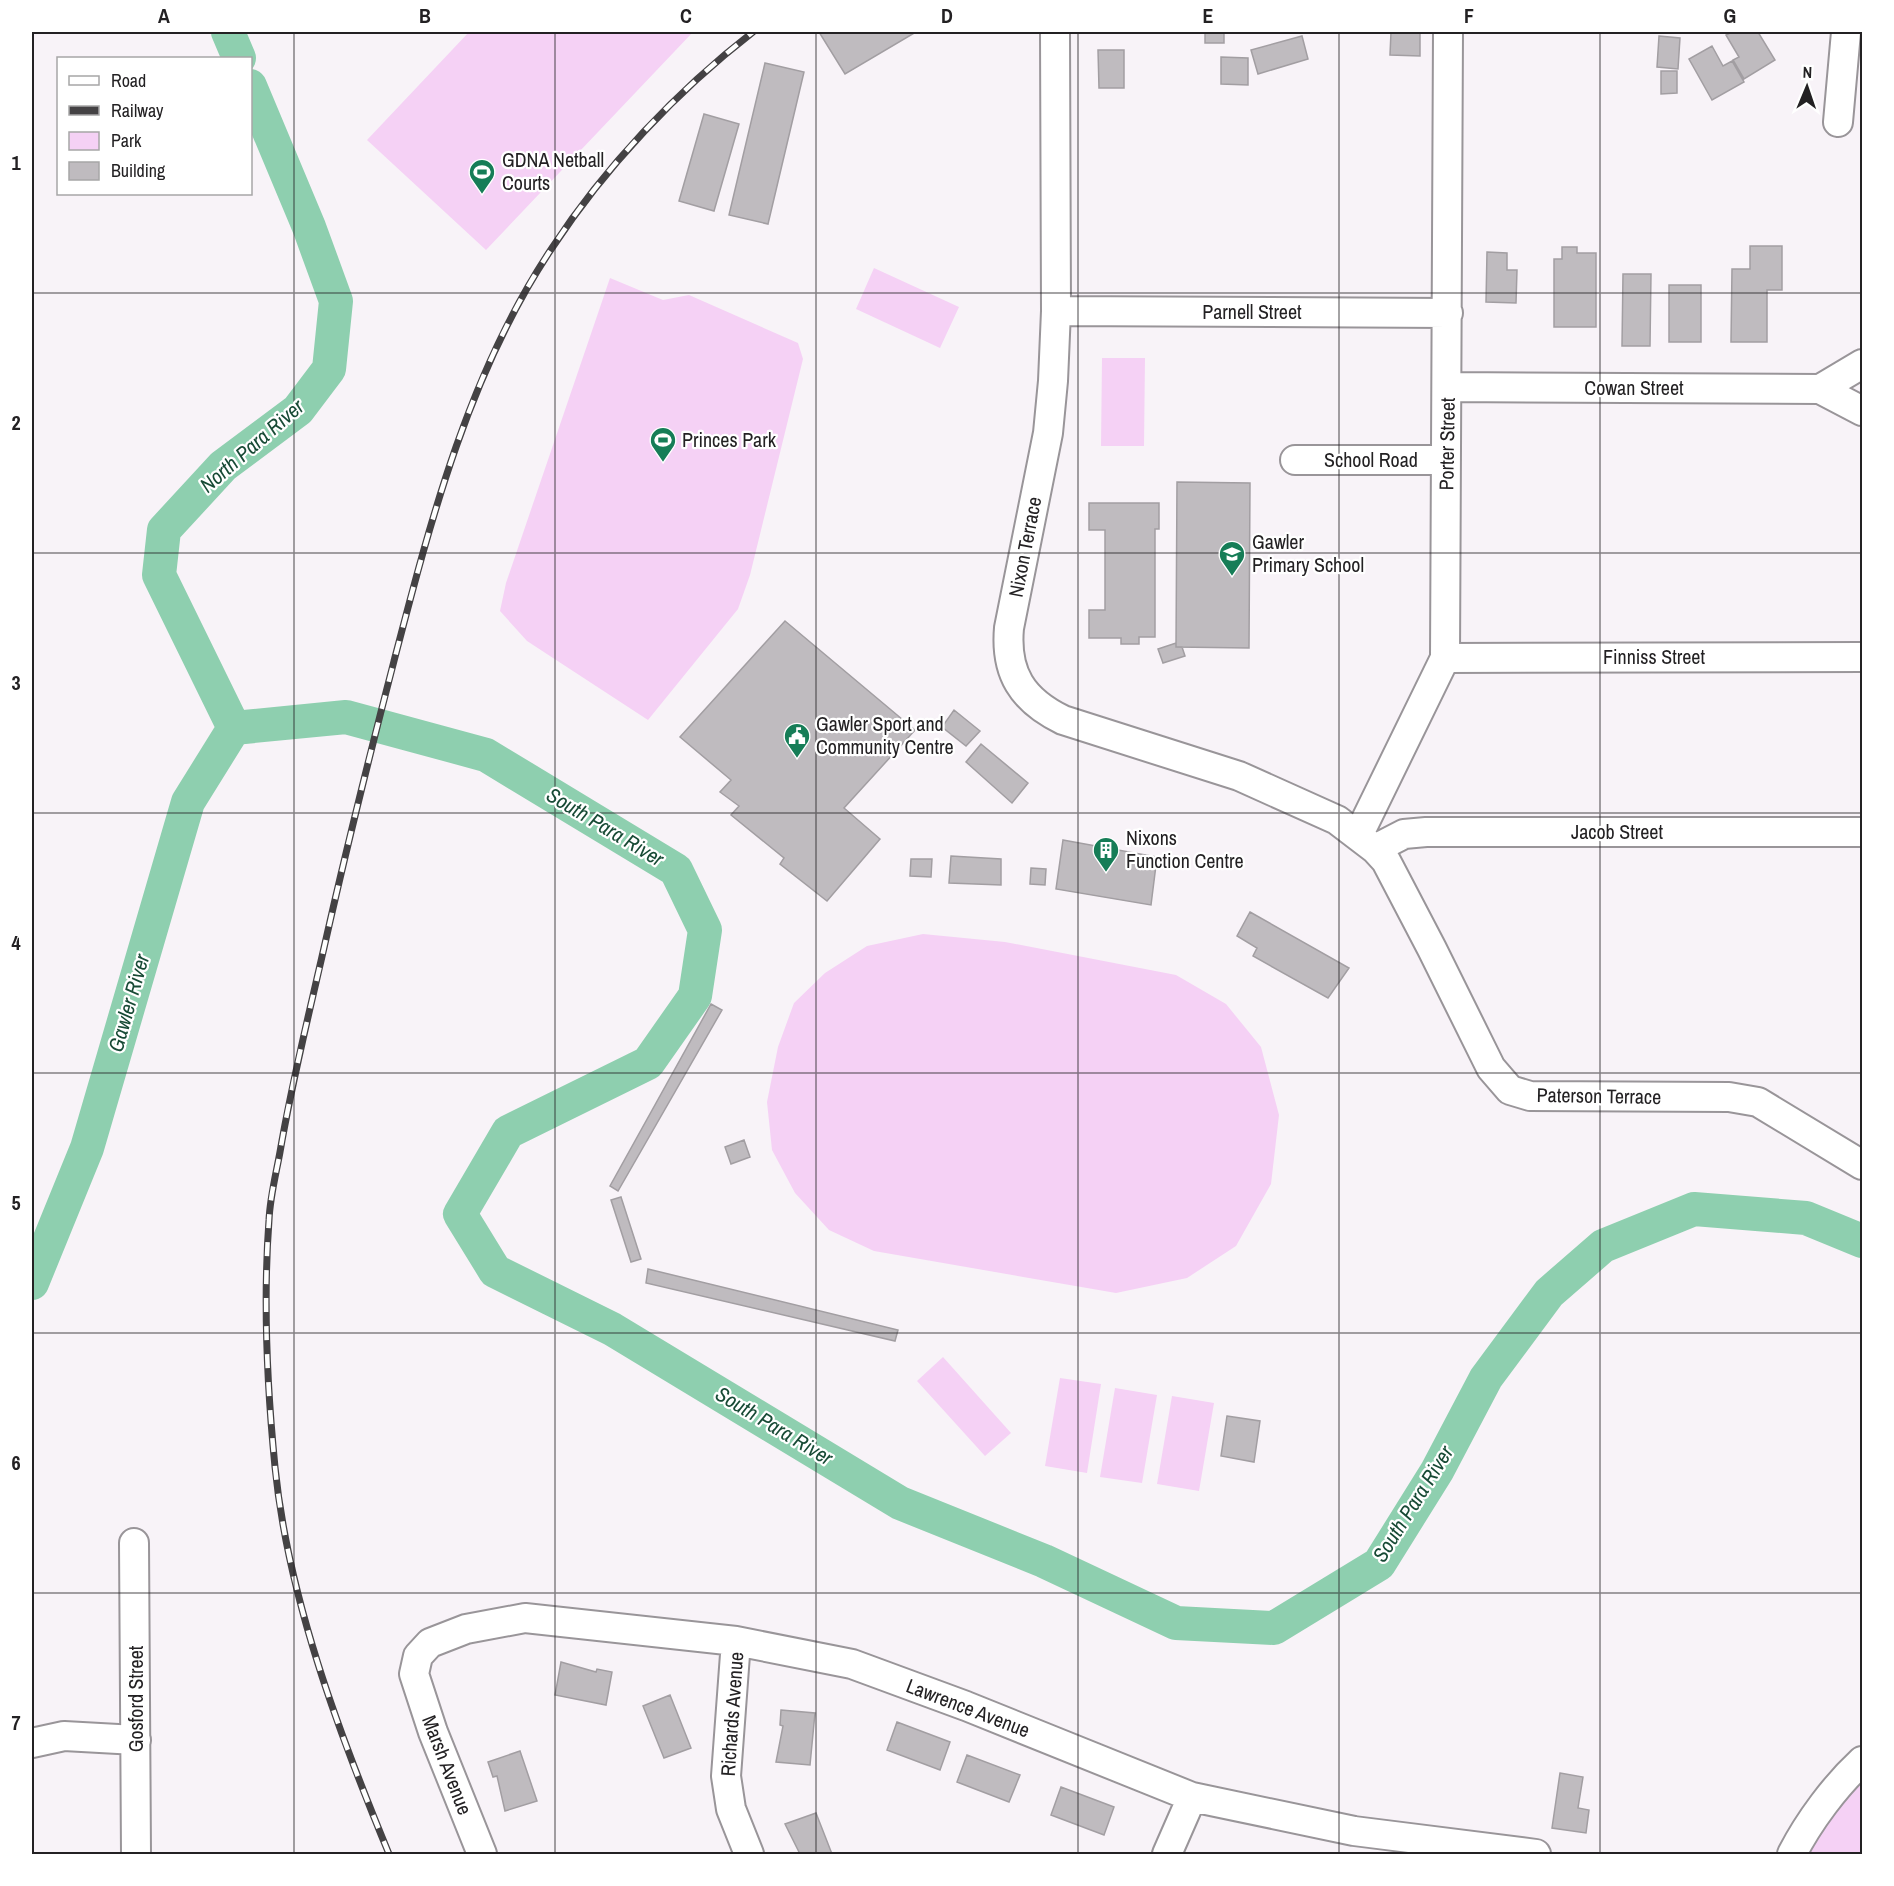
<svg xmlns="http://www.w3.org/2000/svg" width="1894" height="1886" font-family="'Archivo Narrow',sans-serif">
	<style>
		.green { fill: #f5d1f5 }
		.lines { fill: none; stroke-linecap: round; stroke-linejoin: round }
		.river { stroke: #8ecfaf; stroke-width: 34 }
		.building { fill: #bfbbbf; stroke: #a29ea2; stroke-width: 1.5 }
		.minor-casing { stroke: #999599; stroke-width: 32 }
		.minor { stroke: #fff; stroke-width: 28 }
		.rail-casing { stroke: #444244; stroke-width: 7 }
		.rail { stroke: #fff; stroke-width: 4.5; stroke-dasharray: 14; stroke-linecap: butt }
		.grid { fill: none; stroke: #232123; stroke-width: 1.5; stroke-opacity: 0.55 }
		.labels { text-anchor: middle; stroke-width: 4.5; stroke-linejoin: round; paint-order: stroke }
		.poi-label { font-size: 20px; fill: #232123; stroke: #fff; text-anchor: start }
		.street-label { font-size: 20px; fill: #232123; stroke: #fff }
		.water-label { font-size: 21px; font-style: italic; fill: #174a35; stroke: #fff }
		.neatline { fill: none; stroke: #232123; stroke-width: 2 }
		.grid-label { font-size: 20px; text-anchor: middle; font-weight: bold; fill: #232123 }
	</style>
	<rect width="100%" height="100%" fill="#f8f3f8"/>
	<path class="green" d="M469,32H693L486,250L367,140Z
		M874,268L959,307L940,348L856,309Z
		M610,278L663,300L689,295L798,343L803,359L750,575L738,609L648,720L527,641L500,611L506,583Z
		M1102,358H1145L1144,446H1101Z
		M923,934L1005,942L1176,975L1226,1004L1261,1047L1279,1115L1271,1184L1236,1246L1187,1278L1116,1293L874,1251L829,1230L795,1193L772,1150L767,1102L778,1047L794,1003L825,973L867,946Z
		M943,1357L1011,1433L985,1456L917,1381Z
		M1060,1378L1101,1384L1087,1473L1045,1466Z
		M1115,1388L1157,1395L1142,1483L1100,1477Z
		M1172,1396L1214,1403L1199,1491L1157,1484Z
		M1862,1761V1854H1792Z"/>
	<g class="lines">
		<path class="river" d="M228,32L239,58
			M234,728L346,717L486,755L676,870L705,930L695,996L648,1063L508,1132L460,1214L495,1271L612,1329L900,1503L1044,1561L1176,1623L1274,1628L1379,1564L1437,1471L1486,1378L1549,1293L1603,1246L1694,1209L1806,1218L1862,1241
			M234,728L159,575L164,530L223,466L298,410L329,369L336,301L309,227L250,86
			M32,1283L87,1148L188,802L234,728"/>
	</g>
	<path class="building" d="M819,32H916L845,74Z
		M1205,32H1224V43H1205Z
		M1391,32H1420V56L1390,55Z
		M1732,32H1758L1775,60L1744,79L1733,60L1739,57L1726,35Z
		M1302,36L1308,59L1258,74L1251,50Z
		M1659,36L1680,38L1678,69L1657,67Z
		M1712,46L1723,66L1732,61L1744,82L1712,100L1689,59Z
		M1098,50H1124V88H1099Z
		M1221,57L1248,58V85L1221,84Z
		M765,63L804,72L768,224L729,215Z
		M1661,71H1677V93L1661,94Z
		M704,114L739,124L714,211L679,201Z
		M1750,246H1782V290H1767V342H1731L1732,269H1750Z
		M1562,247H1577V253H1596V327H1554V259H1562Z
		M1487,252L1507,253V270H1517L1516,303L1486,302Z
		M1623,274H1651L1650,346H1622Z
		M1669,285H1701V342H1669Z
		M1177,482L1250,483L1249,648L1176,647Z
		M1089,503H1159V529H1155V637H1139V644H1121V638H1089V610H1105V530H1089Z
		M785,621L915,730L844,808L880,839L827,901L780,864L784,858L731,815L739,806L720,792L731,780L680,737Z
		M1176,643V647H1182L1185,656L1163,663L1158,649Z
		M954,710L980,731L966,746L942,727Z
		M981,744L1028,783L1012,803L966,762Z
		M1063,840L1157,857L1151,905L1056,889Z
		M951,856L1001,859V885L949,883Z
		M911,859H932L931,877L910,876Z
		M1031,868L1046,869L1045,885L1030,884Z
		M1250,912L1349,968L1328,998L1253,956L1257,948L1237,936Z
		M711,1004L722,1010L618,1191L610,1186Z
		M744,1140L750,1157L731,1164L725,1147Z
		M621,1197L641,1259L631,1262L611,1200Z
		M648,1269L898,1330L895,1341L646,1283Z
		M1227,1416L1260,1421L1254,1462L1221,1456Z
		M561,1662L596,1672L597,1669L612,1672L606,1705L555,1695Z
		M670,1695L691,1748L664,1758L643,1706Z
		M781,1710L815,1713L810,1765L776,1762L783,1726L780,1725Z
		M897,1722L950,1742L940,1770L887,1750Z
		M520,1751L537,1801L505,1811L497,1776L493,1777L488,1762Z
		M967,1755L1020,1775L1009,1802L957,1782Z
		M1560,1773L1583,1777L1578,1808L1589,1810L1586,1833L1552,1828Z
		M1061,1787L1114,1807L1104,1835L1051,1815Z
		M816,1813L832,1854H800L785,1824Z"/>
	<g class="lines">
		<g class="minor-casing">
			<path id="minor" d="M1055,32L1056,311L1053,381L1048,433L1009,628C1005,673 1022,700 1063,720L1239,776L1337,820L1375,849L1386,861L1432,949L1491,1068L1510,1090L1530,1096L1729,1097L1758,1102L1862,1165
				M1838,122L1846,32
				M1056,311L1448,313
				M1862,364L1820,389L1862,411
				M1448,387L1820,389
				M1295,460H1446
				M1445,658L1862,657
				M1358,836L1445,658L1448,32
				M1375,849L1404,834L1426,832H1862
				M134,1543L136,1854
				M736,1641L726,1776L731,1809L749,1854
				M32,1743L64,1736L136,1740
				M482,1854L433,1732L414,1674L418,1656L430,1643L466,1629L525,1618L736,1641L852,1664L966,1706L1192,1797L1354,1831L1536,1854
				M1167,1854L1192,1797
				M1792,1854C1809,1821 1835,1786 1862,1761"/>
		</g>
		<use href="#minor" class="minor"/>
		<g class="rail-casing">
			<path id="rail" d="M389,1854C339,1733 288,1598 275,1467C267,1386 263,1301 269,1220C270,1197 276,1174 280,1152C292,1081 310,1010 326,939C347,846 370,754 394,661C431,519 469,372 552,248C605,167 677,91 753,32"/>
		</g>
		<use href="#rail" class="rail"/>
	</g>
	<path class="grid" d="M294,32V1854M555,32V1854M816,32V1854M1078,32V1854M1339,32V1854M1600,32V1854M32,293H1862M32,553H1862M32,813H1862M32,1073H1862M32,1333H1862M32,1593H1862"/>
	<defs>
		<g id="stadium-pin" transform="scale(1.35)"><path d="M0 17L-7.5 6A9.5 9.5 0 1 1 7.5 6Z" fill="#167d57" stroke="#fff"/><path d="M0-5a6.5 5 0 1 0 0 10a6.5 5 0 1 0 0-10ZM-3.5-1.8h7v3.6h-7Z" fill="#fff"/></g>
		<g id="school-pin" transform="scale(1.35)"><path d="M0 17L-7.5 6A9.5 9.5 0 1 1 7.5 6Z" fill="#167d57" stroke="#fff"/><path d="M0-5L7-2L0 1L-7-2ZM-4 1L0 2.5L4 1V4Q0 6-4 4Z" fill="#fff"/></g>
		<g id="civic-pin" transform="scale(1.35)"><path d="M0 17L-7.5 6A9.5 9.5 0 1 1 7.5 6Z" fill="#167d57" stroke="#fff"/><path d="M-.6-6.5H3V-4.5H.6V-3L4-1V1h2V6H-6V1h2V-1L-.6-3ZM-1.2 2.5V6h2.4V2.5Z" fill="#fff"/></g>
		<g id="building-pin" transform="scale(1.35)"><path d="M0 17L-7.5 6A9.5 9.5 0 1 1 7.5 6Z" fill="#167d57" stroke="#fff"/><path d="M-4-6H4V6H1V3H-1V6H-4ZM-2.5-4.3h1.7v1.8h-1.7ZM.8-4.3h1.7v1.8H.8ZM-2.5-1h1.7V.8h-1.7ZM.8-1h1.7V.8H.8Z" fill="#fff"/></g>
	</defs>
	<g fill-rule="evenodd">
		<use href="#stadium-pin" x="482" y="172"/>
		<use href="#stadium-pin" x="663" y="440"/>
		<use href="#school-pin" x="1232" y="554"/>
		<use href="#civic-pin" x="797" y="736"/>
		<use href="#building-pin" x="1106" y="850"/>
	</g>
	<g class="labels">
		<g class="poi-label">
			<text x="502" y="167">GDNA Netball<tspan x="502" dy="23">Courts</tspan></text>
			<text x="682" y="447">Princes Park</text>
			<text x="1252" y="549">Gawler<tspan x="1252" dy="23">Primary School</tspan></text>
			<text x="816" y="731">Gawler Sport and<tspan x="816" dy="23">Community Centre</tspan></text>
			<text x="1126" y="845">Nixons<tspan x="1126" dy="23">Function Centre</tspan></text>
		</g>
		<g class="street-label">
			<text x="1252" y="319">Parnell Street</text>
			<text x="1634" y="395">Cowan Street</text>
			<text transform="translate(1447 444) rotate(-89)" y="7">Porter Street</text>
			<text x="1371" y="467">School Road</text>
			<text transform="translate(1025 547) rotate(-79)" y="7">Nixon Terrace</text>
			<text x="1654" y="664">Finniss Street</text>
			<text x="1617" y="839">Jacob Street</text>
			<text transform="translate(1599 1096) rotate(1)" y="7">Paterson Terrace</text>
			<text transform="translate(136 1699) rotate(-90)" y="7">Gosford Street</text>
			<text transform="translate(968 1708) rotate(21)" y="7">Lawrence Avenue</text>
			<text transform="translate(732 1714) rotate(-86)" y="7">Richards Avenue</text>
			<text transform="translate(447 1765) rotate(69)" y="7">Marsh Avenue</text>
		</g>
		<g class="water-label">
			<text transform="translate(252 446) rotate(-41)" y="7">North Para River</text>
			<text transform="translate(605 827) rotate(31)" y="7">South Para River</text>
			<text transform="translate(129 1003) rotate(-74)" y="7">Gawler River</text>
			<text transform="translate(774 1426) rotate(31)" y="7">South Para River</text>
			<text transform="translate(1413 1504) rotate(-58)" y="7">South Para River</text>
		</g>
	</g>
	<rect width="1894" height="1886" fill="none" stroke="#ffffff" stroke-width="66"/>
	<rect x="57" y="57" width="195" height="138" fill="#ffffff" stroke="#a7a6a7" stroke-width="1.5"/>
	<rect x="69" y="76" width="30" height="9" fill="#ffffff" stroke="#a7a6a7" stroke-width="1.5"/>
	<text x="111" y="87" font-size="18" fill="#232123">Road</text>
	<rect x="69" y="106" width="30" height="9" fill="#444244" stroke="#a7a6a7" stroke-width="1.5"/>
	<text x="111" y="117" font-size="18" fill="#232123">Railway</text>
	<rect x="69" y="132" width="30" height="18" fill="#f5d1f5" stroke="#a7a6a7" stroke-width="1.5"/>
	<text x="111" y="147" font-size="18" fill="#232123">Park</text>
	<rect x="69" y="162" width="30" height="18" fill="#bfbbbf" stroke="#a7a6a7" stroke-width="1.5"/>
	<text x="111" y="177" font-size="18" fill="#232123">Building</text>
	<g transform="translate(1807 87) rotate(2)" stroke="#ffffff" stroke-width="4.5" paint-order="stroke">
	<path d="M0-4.5L10 22L0 15L-10 22Z" fill="#232123"/>
	<text y="-9" font-size="16" font-weight="bold" text-anchor="middle" fill="#232123">N</text>
	</g>
	<rect x="33" y="33" width="1828" height="1820" class="neatline"/>
	<g class="grid-label">
		<text x="164" y="23">A</text>
		<text x="425" y="23">B</text>
		<text x="686" y="23">C</text>
		<text x="947" y="23">D</text>
		<text x="1208" y="23">E</text>
		<text x="1469" y="23">F</text>
		<text x="1730" y="23">G</text>
		<text x="16" y="170">1</text>
		<text x="16" y="430">2</text>
		<text x="16" y="690">3</text>
		<text x="16" y="950">4</text>
		<text x="16" y="1210">5</text>
		<text x="16" y="1470">6</text>
		<text x="16" y="1730">7</text>
	</g>
</svg>
